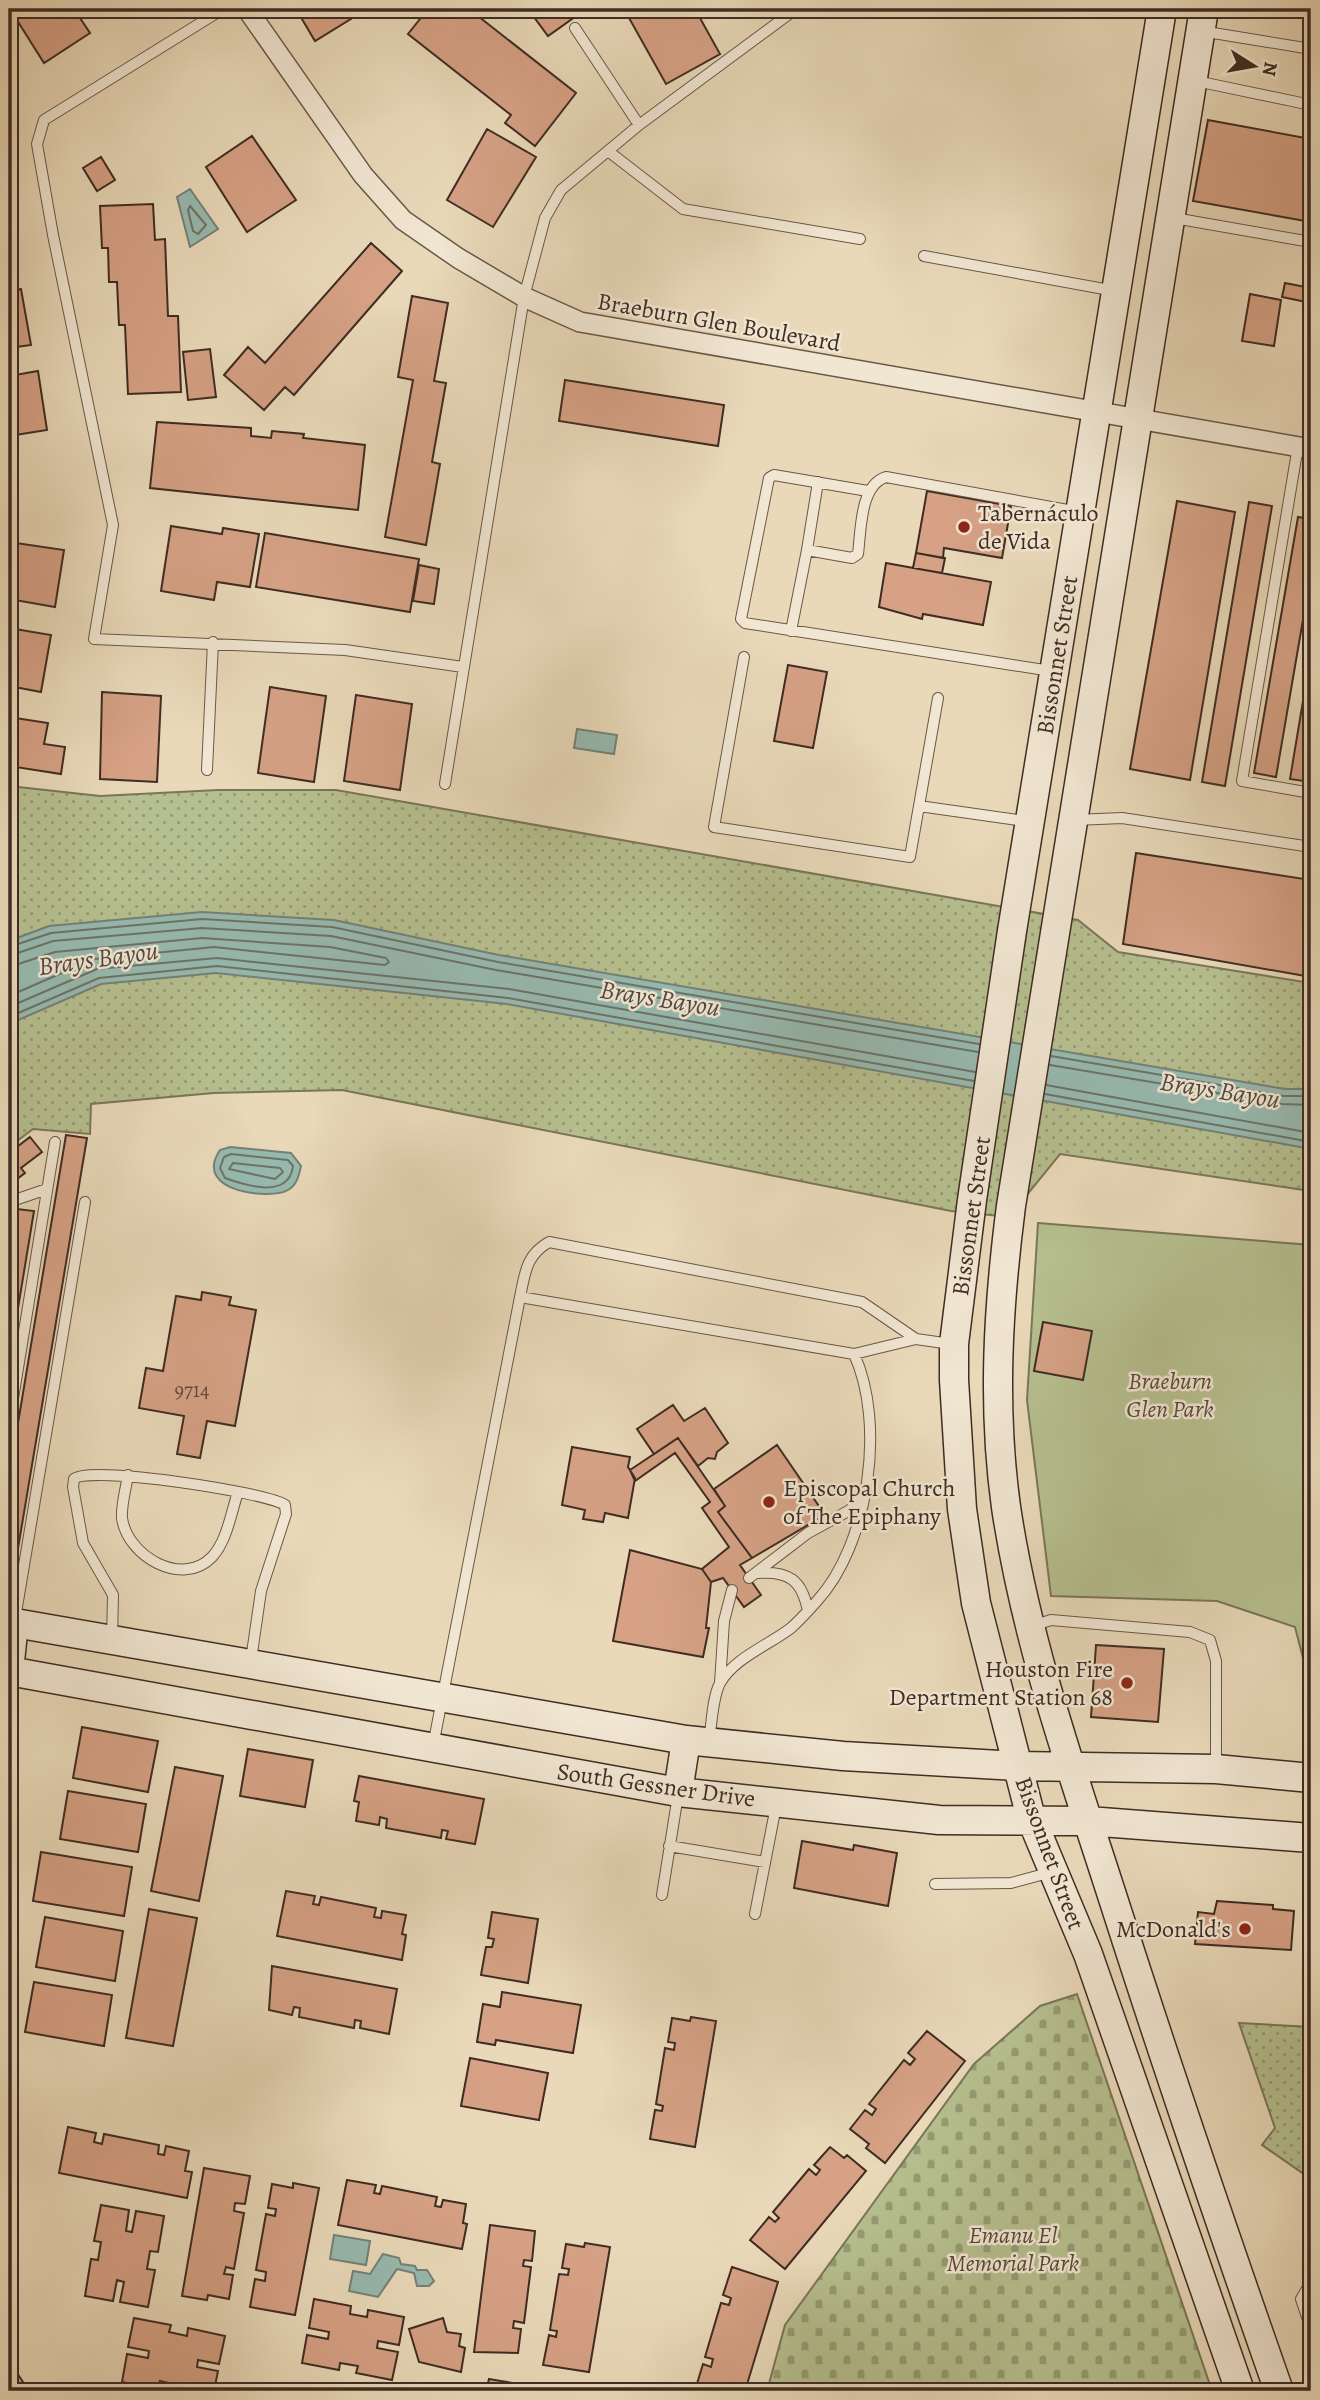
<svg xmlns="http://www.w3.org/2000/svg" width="1320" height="2400" font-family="Alegreya,serif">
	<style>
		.grass { fill: url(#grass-dots); stroke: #7a7659; stroke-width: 2 }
		.cemetery { fill: url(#cemetery-stones); stroke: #7a7659; stroke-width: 2 }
		.green { fill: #b6bf8f; stroke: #7a7659; stroke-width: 2 }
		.water { fill: #97bab0; stroke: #748178; stroke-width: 2 }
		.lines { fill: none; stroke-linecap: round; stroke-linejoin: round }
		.shore { stroke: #6b736a; stroke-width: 2 }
		.building { fill: #d6a185; stroke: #3f2c23; stroke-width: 2 }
		.service-casing { stroke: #6a5748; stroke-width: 12 }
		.minor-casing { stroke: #6a5748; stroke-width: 22 }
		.secondary-casing { stroke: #3f2c23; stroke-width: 31 }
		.service { stroke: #f1e6d2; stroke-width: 10 }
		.minor { stroke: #f1e6d2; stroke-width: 19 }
		.secondary { stroke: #f1e6d2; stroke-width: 28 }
		.poi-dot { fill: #8f2418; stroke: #f1e6d2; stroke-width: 2.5 }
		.labels { text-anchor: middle; stroke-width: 5; stroke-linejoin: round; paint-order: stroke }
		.number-label { font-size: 21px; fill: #65493c }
		.street-label { font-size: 24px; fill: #3f2c23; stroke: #f1e6d2 }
		.poi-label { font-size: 24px; fill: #3f2c23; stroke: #f1e6d2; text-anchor: start }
		.park-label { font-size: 24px; font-style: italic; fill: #574939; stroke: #f1e6d2 }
		.water-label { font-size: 26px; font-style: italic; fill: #51483f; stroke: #f1e6d2 }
	</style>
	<defs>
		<pattern id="grass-dots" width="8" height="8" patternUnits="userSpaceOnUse" patternTransform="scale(1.75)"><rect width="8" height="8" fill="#b6bf8f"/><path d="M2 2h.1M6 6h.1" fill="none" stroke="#959b74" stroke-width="1.8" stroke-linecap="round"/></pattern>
		<pattern id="cemetery-stones" width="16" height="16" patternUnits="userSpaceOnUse" patternTransform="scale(1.75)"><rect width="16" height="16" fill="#b6bf8f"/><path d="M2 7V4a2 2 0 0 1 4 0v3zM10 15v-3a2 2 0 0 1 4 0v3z" fill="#959b74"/></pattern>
	</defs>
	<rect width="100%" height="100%" fill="#e9d9b9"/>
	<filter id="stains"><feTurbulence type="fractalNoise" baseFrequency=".00286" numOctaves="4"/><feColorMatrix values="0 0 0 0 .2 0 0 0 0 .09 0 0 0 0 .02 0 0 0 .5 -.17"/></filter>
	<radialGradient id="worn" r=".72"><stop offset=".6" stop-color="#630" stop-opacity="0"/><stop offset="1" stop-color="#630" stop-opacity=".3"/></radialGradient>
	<path class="grass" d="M9,786L100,796L218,790H336L1078,920L1118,952L1311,983V1191L1060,1154L1009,1217L951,1211L342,1090L214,1093L91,1104L90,1134L33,1129L9,1147Z
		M1239,2023L1311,2027V2179L1262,2145L1275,2128Z"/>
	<path class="cemetery" d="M1077,1994L1212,2391H767L785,2325L974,2064L1040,2006Z"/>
	<path class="green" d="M1038,1223L1311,1245V1689L1295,1627L1217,1601L1051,1596L1027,1400Z"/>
	<path class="water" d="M190,189L218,229L190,247L177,197Z
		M577,729L617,735L614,754L574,748Z
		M202,912L334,920L499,955L1285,1089H1311V1149L507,1004L216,973L101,984L9,1024V941L49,926Z
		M230,1147L291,1153L301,1166C299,1175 297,1185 288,1190C273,1200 191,1193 220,1150Z
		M334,2235L370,2241L366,2265L330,2259Z
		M383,2254L399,2258L401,2264L415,2266L417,2270H427L434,2281L429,2286H417L414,2273L397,2269L378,2297L349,2291L353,2271L370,2274Z"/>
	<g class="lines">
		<path class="shore" d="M190,206L206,225L198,234L193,231L188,210Z
			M9,947L51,933L202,919L332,927L498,962L979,1044
			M9,956L53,941L202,928L331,936L496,970L978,1052
			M9,967L55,952L202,938L330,947L386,958L389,962L385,965L214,947L94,959L9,996
			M9,1007L97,969L217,958L509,989L975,1072
			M9,1017L99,978L217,966L508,998L974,1081
			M1051,1056L1283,1096H1311
			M1050,1065L1282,1104L1311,1105
			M1046,1085L1311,1133
			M1045,1094L1311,1142
			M231,1154L288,1160L293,1166C289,1199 247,1186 225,1178L220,1168L224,1157Z
			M233,1163L280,1168L283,1172L275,1179L229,1169Z"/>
	</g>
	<path class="building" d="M10,9H74L90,33L44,63Z
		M296,9H367L315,41Z
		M428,9H469L576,93L535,146L505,123L511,115L408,34Z
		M528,9H586L548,36Z
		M624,9H695L720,54L666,84Z
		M1257,9H1311V19Z
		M1208,120L1311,139V222L1193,201Z
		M487,129L536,157L493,227L447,200Z
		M252,136L296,200L247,232L206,167Z
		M101,157L115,180L97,191L83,168Z
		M153,204L155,240L165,239L168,316H178L181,392L128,394L125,325H119L117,282H109L108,248H102L100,206Z
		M371,243L402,271L294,395L285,387L264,410L224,375L248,347L265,363Z
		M1285,283L1311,288V303L1282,297Z
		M21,289L31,345L9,348V292Z
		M1250,294L1281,300L1274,346L1242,341Z
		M412,296L448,303L434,381L446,383L432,462L440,464L426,545L385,537L413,380L398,377Z
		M210,349L216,397L188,400L183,352Z
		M38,371L47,430L9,436V376Z
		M565,380L724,405L718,446L559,421Z
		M157,422L251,428V436L271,438L272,431L304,434L303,438L365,445L358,510L150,488Z
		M927,491L1011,506L1002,558L944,548L943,558L916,553Z
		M1177,501L1235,512L1190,780L1130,769Z
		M1249,502L1272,506L1225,786L1202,782Z
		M1298,517L1311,519V573L1276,777L1254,773Z
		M171,526L222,534L223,528L259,534L250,587L217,582L214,600L161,591Z
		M265,533L419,559L410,612L256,587Z
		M9,542L64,550L55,607L9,599Z
		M916,553L945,558L942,573L913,568Z
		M886,563L991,582L983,625L923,614L922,619L879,607Z
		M419,565L439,569L434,604L413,601Z
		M9,628L51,635L41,692L9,686Z
		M1311,653V782L1290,779Z
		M788,665L827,672L813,748L774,741Z
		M270,687L326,696L314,782L258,773Z
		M102,692L161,696L157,782L100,779Z
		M356,695L412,704L400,790L344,781Z
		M9,717L48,723L44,744L65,747L61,774L9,766Z
		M1136,853L1311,880V977L1123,944Z
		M66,1135L87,1138L15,1566L9,1565V1477Z
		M30,1137L42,1152L21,1168L25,1173L9,1185V1153Z
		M17,1209L34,1211L9,1363V1222L15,1223Z
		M202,1292L231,1297L229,1305L256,1310L235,1426L207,1421L200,1458L177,1454L184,1416L139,1408L146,1368L163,1371L176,1296L201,1300Z
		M1043,1322L1092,1331L1083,1380L1034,1371Z
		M673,1405L684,1421L705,1408L728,1443L717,1452L715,1459L708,1458L698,1466L678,1438L654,1454L637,1429Z
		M678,1438L725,1506L718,1512L752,1558L740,1565L761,1595L744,1607L723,1578L711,1582L702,1569L729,1547L702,1508L710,1502L675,1453L635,1481L630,1470Z
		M777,1445L825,1515L752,1558L718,1512L725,1506L714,1489Z
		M572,1447L630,1457L628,1467L635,1478L628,1518L605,1513L603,1522L583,1519L585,1510L562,1505Z
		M630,1550L702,1569L711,1582L706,1628H709L703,1657L613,1641Z
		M1096,1645L1164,1649L1158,1722L1091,1717Z
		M82,1727L158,1741L148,1792L73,1778Z
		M248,1749L313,1760L305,1807L240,1796Z
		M175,1767L223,1776L199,1901L151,1891Z
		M359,1776L484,1799L475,1844L446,1839L448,1831L442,1830L441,1838L386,1828L387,1819L380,1817L379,1825L356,1821L359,1802L354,1801Z
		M68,1791L146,1804L138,1852L60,1839Z
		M802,1841L853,1850L854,1845L897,1853L888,1906L794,1888Z
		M41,1852L132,1867L124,1916L33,1901Z
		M286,1891L315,1896L313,1904L319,1905L321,1897L376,1908L374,1917L381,1918L382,1911L406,1915L402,1934L406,1935L402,1960L277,1936Z
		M1217,1901L1273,1905V1909L1294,1911L1291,1950L1195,1944L1198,1912L1214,1914Z
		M149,1909L197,1918L173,2046L126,2038Z
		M492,1912L538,1919L528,1983L481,1975L486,1947H492L494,1939L488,1938Z
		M45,1917L123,1931L115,1981L36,1967Z
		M272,1966L397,1989L389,2034L360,2028L361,2021L355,2020L354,2028L299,2017L300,2008L294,2007L292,2015L269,2010Z
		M34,1982L112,1995L104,2046L25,2032Z
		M502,1992L581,2005L573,2053L496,2040L495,2045L477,2042L483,2004L500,2007Z
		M691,2017L716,2021L695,2147L650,2139L655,2110L662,2111L663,2106L656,2104L665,2048L674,2050L675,2043L668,2042L672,2018L690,2021Z
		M927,2031L965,2061L885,2163L866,2148L869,2144L850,2129L865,2110L872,2115L876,2109L869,2104L904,2060L910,2065L915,2059L908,2053Z
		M470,2058L548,2073L539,2120L461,2106Z
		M68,2127L96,2133L94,2142L102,2144L104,2134L159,2145L158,2154L164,2155L166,2146L189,2151L185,2171L192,2172L187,2198L59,2173Z
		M830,2147L844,2158L847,2155L866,2171L785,2269L750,2240L769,2217L775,2222L779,2218L773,2212L809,2169L816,2175L820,2170L814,2165Z
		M204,2168L250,2176L245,2204L235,2203L234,2211L244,2213L234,2269L226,2267L224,2274L233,2275L229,2299L208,2295L207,2300L182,2296Z
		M347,2180L376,2185L374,2193L380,2194L382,2186L437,2197L435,2206L441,2207L443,2200L466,2204L463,2223L467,2224L462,2249L338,2225Z
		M293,2183L319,2188L295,2315L250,2307L255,2279L265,2281L266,2272L256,2270L266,2214L275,2216L276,2209L268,2208L272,2184L293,2188Z
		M101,2205L129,2210L126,2231L132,2232L136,2211L164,2216L158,2252L150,2251L147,2269L155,2270L148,2307L120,2302L124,2282L117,2280L113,2301L85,2296L91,2259L98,2260L101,2242L94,2241Z
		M490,2225L535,2231L532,2261L524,2260L523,2266L531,2267L524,2323L514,2321L513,2328L521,2329L518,2353L474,2352Z
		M585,2243L610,2247L589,2372L543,2365L549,2335L556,2337L557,2331L550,2330L559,2274L568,2275L569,2269L562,2268L566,2244L584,2247Z
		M732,2267L778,2282L745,2391H709L696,2387L703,2364L711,2367L713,2359L705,2357L721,2303L729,2305L731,2298L723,2295Z
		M314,2299L351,2306L350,2314L367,2317L368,2310L404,2317L399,2345L378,2341L377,2348L398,2352L392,2380L356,2373L358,2366L340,2363L339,2370L302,2363L307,2335L328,2339L329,2332L309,2328Z
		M134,2318L171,2325L169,2332L187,2336L188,2328L225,2336L219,2364L198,2360L197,2367L218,2371L214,2391H176L177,2385L160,2381L158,2389L122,2382L127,2354L148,2358L149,2351L128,2347Z
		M443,2318L447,2332L461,2334L459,2346L465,2348L461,2372L419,2362L409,2329Z
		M13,2367L29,2391H9V2370Z
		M489,2379L513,2383L511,2391H486Z"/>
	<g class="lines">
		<g class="service-casing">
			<path id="service" d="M223,9L44,120L37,144L53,235L113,525L94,639L345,650L463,667
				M575,28L639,125
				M1201,31L1311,49
				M1196,81L1311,105
				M608,151L683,209L860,239
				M1174,218L1311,242
				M924,256L1115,291
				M1298,446L1242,781L1311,793
				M868,491L774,475L769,478L741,619L745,623L1051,671
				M807,550L818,482
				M791,631L807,550L852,558L858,554C861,530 860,485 886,477L1079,512
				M744,657L714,827L910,857L938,698
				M207,770L213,642
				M445,784L524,297L545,218L561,190L639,125L796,9
				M919,806L1018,820L1026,818
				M1075,820L1122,818L1311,847
				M9,1202L47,1189
				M520,1297C525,1273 526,1255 549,1242L862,1302L916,1339
				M9,1423L55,1142
				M128,1475C126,1488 121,1505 122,1518C127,1556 182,1588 212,1557C227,1541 231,1513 238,1492
				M758,1573C789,1571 802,1580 808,1611
				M749,1578L808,1533L850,1510L860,1497
				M15,1619L85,1202
				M1032,1626L1051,1620L1190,1632L1210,1640L1216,1661V1768
				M112,1639L113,1595L83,1543L73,1487L74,1479C88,1465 266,1492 285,1505L286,1514L261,1591L251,1660
				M720,1683L724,1621L732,1590
				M709,1741C712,1723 712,1699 720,1683C734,1658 769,1645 791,1628C800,1620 809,1610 817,1601C869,1544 886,1424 854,1354
				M433,1746L520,1297L854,1354L916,1339L951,1344
				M669,1846L765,1862
				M935,1884L1011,1883L1052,1872
				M662,1895L678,1795
				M755,1914L776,1806
				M1311,2282L1301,2299L1311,2329"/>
		</g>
		<g class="minor-casing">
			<path id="minor" d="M247,9L363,175L403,220L458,258L524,297L580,322L1311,449"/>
		</g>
		<g class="secondary-casing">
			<path id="secondary" d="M1162,9L1012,931L972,1200L954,1344V1380L962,1509L976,1603L1031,1818L1088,1954L1240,2391
				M1204,9L1011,1206C998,1307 992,1406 1006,1507C1027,1648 1076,1782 1119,1917C1170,2076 1224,2234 1279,2391
				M9,1622L686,1740L843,1756L1017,1766L1216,1769L1311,1778
				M9,1671L678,1792L939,1820L1088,1821L1311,1838
				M9,1671L14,1623
				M678,1792L686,1740"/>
		</g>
		<use href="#service" class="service"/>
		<use href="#minor" class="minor"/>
		<use href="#secondary" class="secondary"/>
	</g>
	<g class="poi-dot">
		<circle cx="964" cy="527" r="7"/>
		<circle cx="769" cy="1502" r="7"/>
		<circle cx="1127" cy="1683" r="7"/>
		<circle cx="1245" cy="1929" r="7"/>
	</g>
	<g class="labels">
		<g class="number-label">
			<text x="192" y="1397">9714</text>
		</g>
		<g class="street-label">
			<text transform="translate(719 322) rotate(10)" y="8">Braeburn Glen Boulevard</text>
			<text transform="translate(1057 655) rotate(-81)" y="8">Bissonnet Street</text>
			<text transform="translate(971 1216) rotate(-82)" y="8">Bissonnet Street</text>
			<text transform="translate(656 1785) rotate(8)" y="8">South Gessner Drive</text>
			<text transform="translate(1050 1853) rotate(70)" y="8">Bissonnet Street</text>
		</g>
		<g class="poi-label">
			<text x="978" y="521">Tabernáculo<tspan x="978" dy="28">de Vida</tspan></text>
			<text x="783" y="1496">Episcopal Church<tspan x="783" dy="28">of The Epiphany</tspan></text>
			<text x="1113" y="1677" text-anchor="end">Houston Fire<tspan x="1113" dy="28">Department Station 68</tspan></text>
			<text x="1231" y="1937" text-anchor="end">McDonald's</text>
		</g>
		<g class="park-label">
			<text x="1170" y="1389">Braeburn<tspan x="1170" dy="28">Glen Park</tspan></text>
			<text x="1013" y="2243">Emanu El<tspan x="1013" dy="28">Memorial Park</tspan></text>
		</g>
		<g class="water-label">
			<text transform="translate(98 958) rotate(-8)" y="9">Brays Bayou</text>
			<text transform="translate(660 998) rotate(9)" y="9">Brays Bayou</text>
			<text transform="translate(1220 1090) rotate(9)" y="9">Brays Bayou</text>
		</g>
	</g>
	<rect width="1320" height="2400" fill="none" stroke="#e9d9b9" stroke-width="35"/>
	<rect x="10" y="10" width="1299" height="2379" fill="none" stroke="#3f2c23" stroke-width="3.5"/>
	<rect x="18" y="18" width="1285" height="2365" fill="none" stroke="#3f2c23" stroke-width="2"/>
	<g transform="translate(1254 66) rotate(101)" stroke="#f1e6d2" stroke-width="5" paint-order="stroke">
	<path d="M0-5L12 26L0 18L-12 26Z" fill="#3f2c23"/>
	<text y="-10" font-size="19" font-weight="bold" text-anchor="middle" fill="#3f2c23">N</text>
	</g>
	<rect width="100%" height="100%" filter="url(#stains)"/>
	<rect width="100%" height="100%" fill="url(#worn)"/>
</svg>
